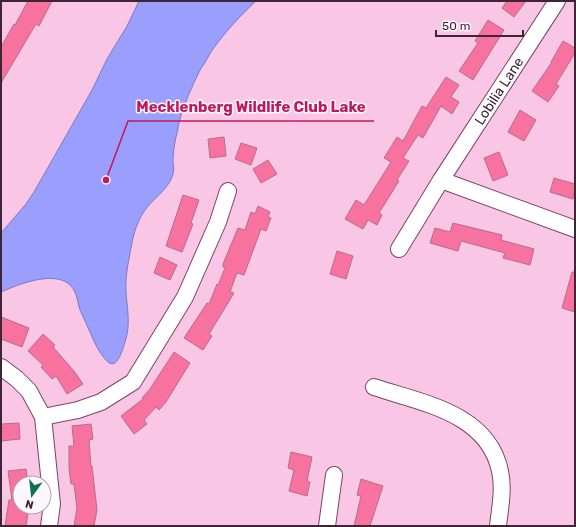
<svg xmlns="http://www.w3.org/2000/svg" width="576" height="527" font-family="Rubik,sans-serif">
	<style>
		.water { fill: #9a9efd; stroke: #7e7ac1 }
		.building { fill: #f872a0; stroke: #b37084 }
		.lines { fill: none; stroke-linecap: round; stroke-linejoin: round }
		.minor-casing { stroke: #7a4469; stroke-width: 18 }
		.minor { stroke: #fff; stroke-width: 16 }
		.labels { text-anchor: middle; stroke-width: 3; stroke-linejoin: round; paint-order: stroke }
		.street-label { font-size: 14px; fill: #3d2535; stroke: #fdf6fa }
		.leader { fill: none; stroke: #c2185b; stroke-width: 1.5 }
		.callout-dot { fill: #c2185b; stroke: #fdf6fa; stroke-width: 1.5 }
		.callout-label { font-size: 15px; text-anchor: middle; font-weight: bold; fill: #c2185b; stroke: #fdf6fa; stroke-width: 3; stroke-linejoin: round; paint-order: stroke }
	</style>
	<rect width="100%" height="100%" fill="#f9c6e6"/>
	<path class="water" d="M139,1H256C240,16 226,31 213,49C209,54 205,64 201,68C191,89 181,109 177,133C175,141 173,151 173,160C173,166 175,170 172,177C168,188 157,196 149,205C140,215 134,230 132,243C129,259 125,275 126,291C127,308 131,325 125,342C123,348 117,372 107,361C99,353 94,342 90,332C87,325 83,317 80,310C78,304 77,295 74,290C61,267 19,284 1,292V233L26,204L34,192L92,90L107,59L127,26Z"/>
	<path class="building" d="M28,1H52L39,26L36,24L1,83V47L14,24L15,25Z
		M507,1H526L514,17L502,8Z
		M488,20L504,30L473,80L459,71L478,43L475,41Z
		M563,41L575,48V53L556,84L559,86L548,102L532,91L552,62H551Z
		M446,77L459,85L451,97L459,102L452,114L441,106L423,138L418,135L403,158L409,161L397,180L399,181L379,213L382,215L377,225L368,220L363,229L345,219L356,200L364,205L391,162L384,158L397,137L403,141L422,106L426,108Z
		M520,110L536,120L524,141L508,132Z
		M224,137L226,156L210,158L208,139Z
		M241,143L257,148L251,165L235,159Z
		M499,152L508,175L493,181L484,158Z
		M268,160L277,174L261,183L253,169Z
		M554,178L575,184V191L573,199L550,192Z
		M183,195L199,200L191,223L193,224L182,252L166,246Z
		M258,206L270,212L268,217L271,218L266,231L261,229L244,275L237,273L230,292L234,293L209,334L212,336L203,350L184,338L207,303L209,304L217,284L218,285L225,268L223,267V264L238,228L245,230L251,212L255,214Z
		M453,223L502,235L501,240L534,249L530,265L503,258L505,253L461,241L458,251L430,243L435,228L450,232Z
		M337,251L353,256L346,279L330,274Z
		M160,257L177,265L170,280L154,273Z
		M572,272H575V312L562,308Z
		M1,317L29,328L22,347L1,339Z
		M43,334L55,345L53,347L74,371L83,384L67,394L56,376L52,379L41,367L43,365L28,351Z
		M174,352L190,363L166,402L159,410L156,407L144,420L147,424L134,434L121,416L143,399L142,398L150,389Z
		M19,423L20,439L1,441V424Z
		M91,424L93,439L89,440L91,466H92L97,510L94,526H74L77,508L74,484H71L69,468V446H74L72,426Z
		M291,452L312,457L307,481L310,482L307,496L289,491L294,470L288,468Z
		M26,469L28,483H20V507H29L26,526H5L9,500H12L8,471Z
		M361,479L383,486L370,526H354L361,496L357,495Z"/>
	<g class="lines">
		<g class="minor-casing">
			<g id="minor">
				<path d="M441,180L575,229"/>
				<path id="s1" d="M399,249L441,180L557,1"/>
				<path d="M1,367L17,379L29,391L43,417L52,504L49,526"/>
				<path d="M374,387C422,403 488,413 500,471C504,489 500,508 498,526"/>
				<path d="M43,417L78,410L101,402L133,382L185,297L218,222L228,191"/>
				<path d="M327,526L334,475"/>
			</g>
		</g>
		<use href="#minor" class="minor"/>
	</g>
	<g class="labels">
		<g class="street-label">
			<text dy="5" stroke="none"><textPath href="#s1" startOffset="187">Lobilia Lane</textPath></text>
		</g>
	</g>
	<path class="leader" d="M106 180L128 121H374"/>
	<circle class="callout-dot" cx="106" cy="180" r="4"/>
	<g class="callout-label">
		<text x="251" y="112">Mecklenberg Wildlife Club Lake</text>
	</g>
	<rect width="576" height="527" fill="none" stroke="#3d2535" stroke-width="4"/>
	<g transform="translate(32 495) rotate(195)"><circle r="19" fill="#fdf6fa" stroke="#b0a2ab"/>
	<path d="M0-3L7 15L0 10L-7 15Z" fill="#0b744d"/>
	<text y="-6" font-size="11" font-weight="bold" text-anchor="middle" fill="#3d2535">N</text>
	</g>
	<path d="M436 30v6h87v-6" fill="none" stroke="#3d2535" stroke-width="2"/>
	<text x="442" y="30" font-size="12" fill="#3d2535" stroke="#fdf6fa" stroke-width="3" paint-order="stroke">50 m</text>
</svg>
